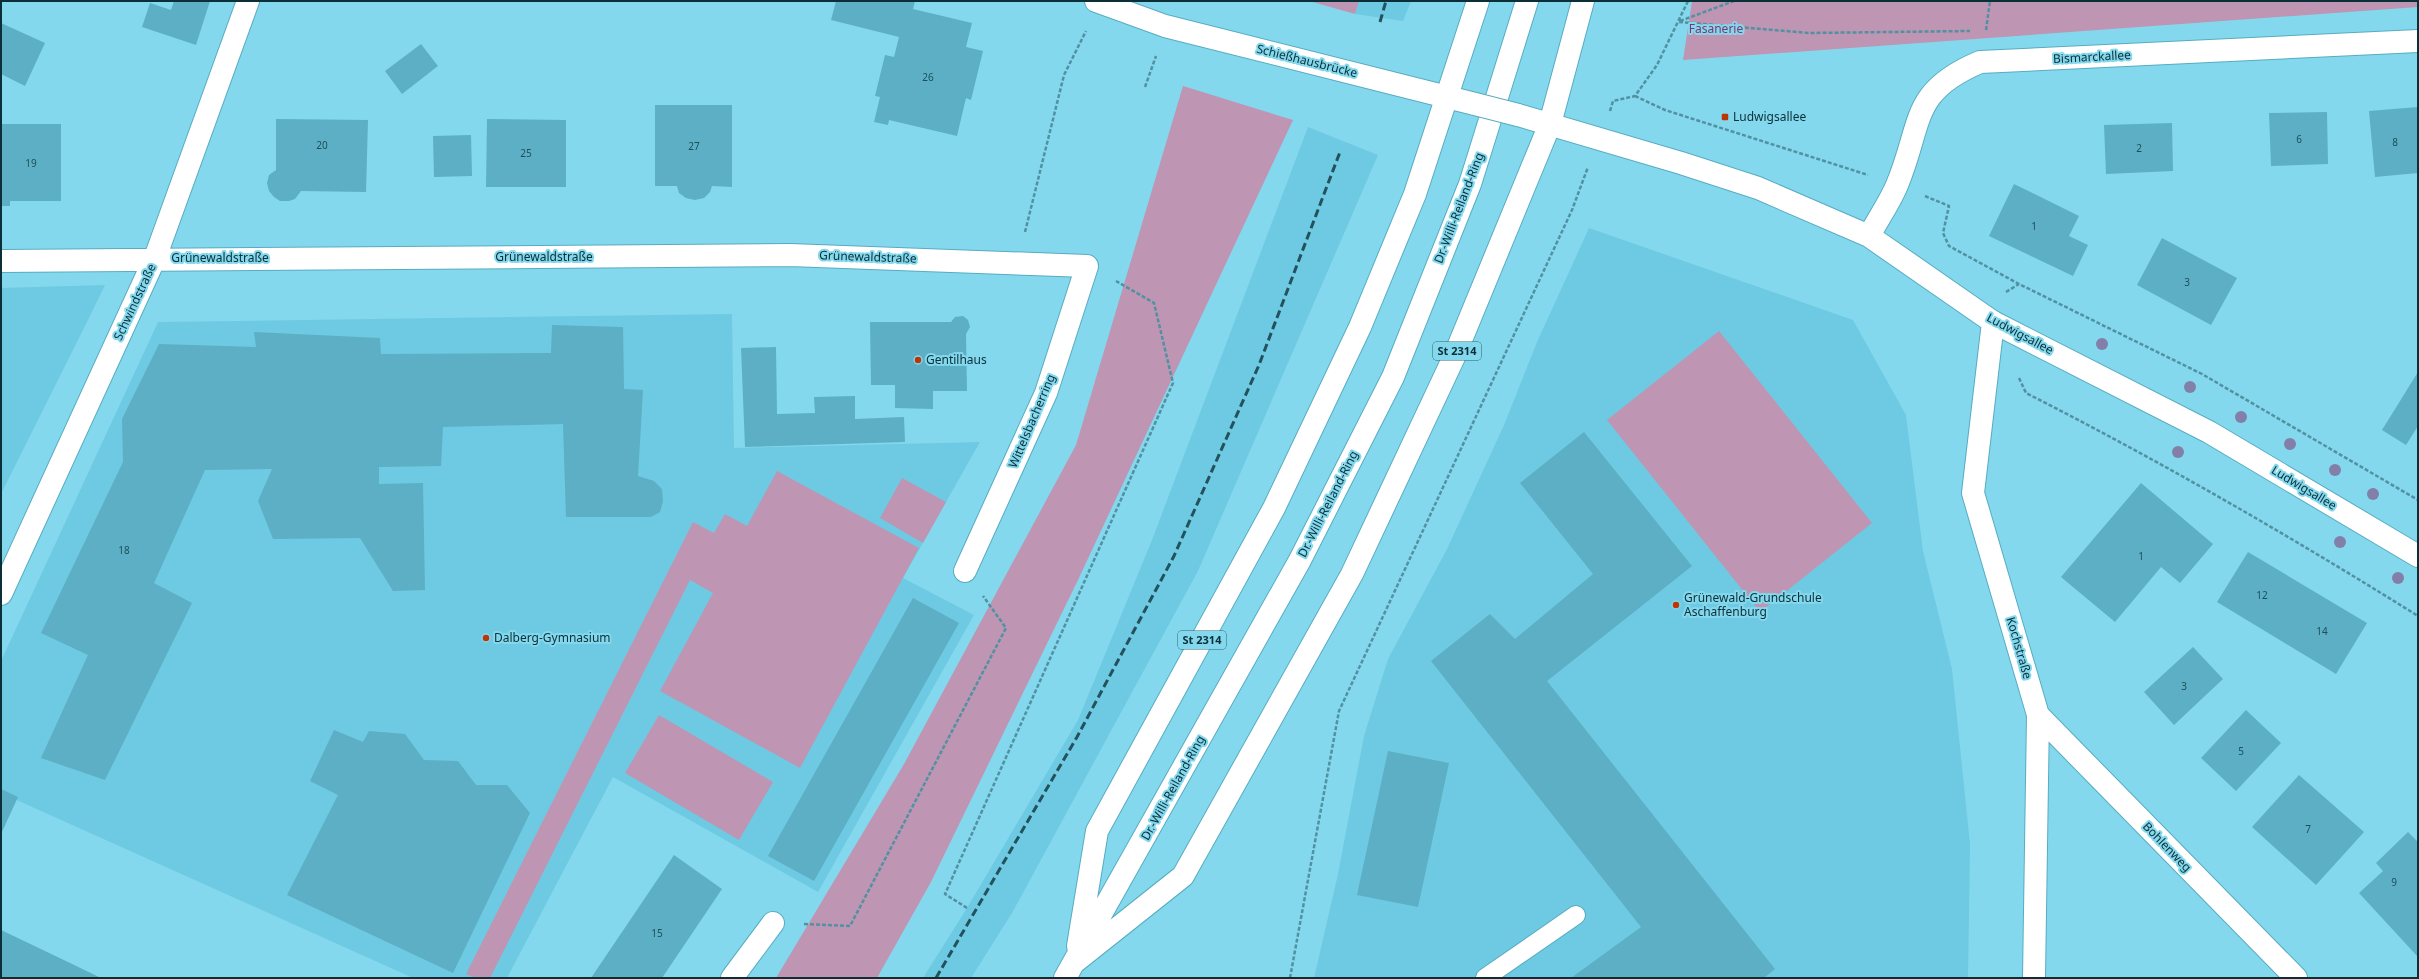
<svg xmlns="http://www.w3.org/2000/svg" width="2419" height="979" font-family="'Noto Sans',sans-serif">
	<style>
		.built { fill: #6dcae2 }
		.green { fill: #bf95b4 }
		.building { fill: #5cafc4 }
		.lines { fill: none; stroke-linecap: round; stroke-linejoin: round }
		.lane-casing { stroke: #58acc1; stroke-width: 20 }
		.street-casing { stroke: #58acc1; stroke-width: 24 }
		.secondary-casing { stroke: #58acc1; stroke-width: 24 }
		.highway-casing { stroke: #58acc1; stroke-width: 24 }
		.path { stroke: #5191a1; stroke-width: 2.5; stroke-dasharray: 4 2; stroke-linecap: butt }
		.lane { stroke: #fff; stroke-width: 18 }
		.street { stroke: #fff; stroke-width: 22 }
		.secondary { stroke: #fff; stroke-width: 22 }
		.highway { stroke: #fff; stroke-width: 22 }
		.rail { stroke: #23515c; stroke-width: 3; stroke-dasharray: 8 4; stroke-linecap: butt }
		.secondary-bridge-casing { stroke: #58acc1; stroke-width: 24; stroke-linecap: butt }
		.secondary-bridge { stroke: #fff; stroke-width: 22 }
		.tree { fill: #827fa9 }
		.poi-dot { fill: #bd3502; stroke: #84d8ed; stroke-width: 1.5 }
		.labels { text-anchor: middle; stroke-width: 4; stroke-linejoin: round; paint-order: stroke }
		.number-label { font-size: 10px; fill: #1e4f5a }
		.shield { fill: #84d8ed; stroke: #2f626e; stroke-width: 1 }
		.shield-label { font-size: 11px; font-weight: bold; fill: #0a2f37 }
		.park-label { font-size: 12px; fill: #803671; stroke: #84d8ed }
		.street-label { font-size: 12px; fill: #0a2f37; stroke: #84d8ed }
		.poi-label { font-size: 12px; fill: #0a2f37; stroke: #84d8ed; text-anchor: start }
	</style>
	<rect width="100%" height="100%" fill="#84d8ed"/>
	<path class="built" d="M1359,1H1411L1403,21L1355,14Z
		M1308,127L1378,155L1198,571L1012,913L971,978H923L967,908L1078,720L1152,540Z
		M1589,228L1853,320L1906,415L1923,551L1952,669L1970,844L1968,978H1314L1338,874L1364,736L1388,659L1447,549L1504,425L1537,342Z
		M105,285L88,320L1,494V288Z
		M732,314L734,448L980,442L903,578L974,615L818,892L613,777L507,978H413L1,793V661L158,322Z"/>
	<path class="green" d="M1309,1H1359L1355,14Z
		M1692,1H2418V7L1683,60Z
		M1183,86L1293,120L1078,580L931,882L877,978H776L904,764L1076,445Z
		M1719,331L1872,523L1760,612L1607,420Z
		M777,471L919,548L800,768L660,691L713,593L690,580L490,978H475L466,974L693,522L714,533L725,514L747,526Z
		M902,478L946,502L923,543L880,518Z
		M659,715L773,782L739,840L625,773Z"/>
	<path class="building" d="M174,1H210L196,45L142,27L150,3L171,10Z
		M836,1H915L913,9L972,23L966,47L983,51L971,100L966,98L957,136L889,120L888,125L874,122L880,97L875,96L885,55L894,57L899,37L831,20Z
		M1,23L45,43L25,86L1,74Z
		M421,44L438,66L402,94L385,71Z
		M655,105H732V187L712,186L710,192L704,198L695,200L686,198L679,193L677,186H655Z
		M2418,107V173L2375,177L2369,111Z
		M2327,112L2328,164L2271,166L2269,113Z
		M276,119L368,120L366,192L301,191L295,199L289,201H280L274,197L269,191L267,183L269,175L276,170Z
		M487,119L566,120V187H486Z
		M2172,123L2173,171L2106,174L2104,125Z
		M1,124H61V201H10V206H1Z
		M471,135L472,176L434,177L433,136Z
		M2014,184L2079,216L2069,236L2088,245L2073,276L1989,236Z
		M2162,238L2237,278L2211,325L2137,285Z
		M963,316L968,320L970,327L966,334L967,391H933V409L895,408V385H871L870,322H951L955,317Z
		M552,325L623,327L624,389L643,390L638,476L654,481L662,489L663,501L660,512L651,517H566L563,424L443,427L441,466L379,467V484L423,483L425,590L393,591L360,538L273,539L258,501L272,469L205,470L154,583L192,603L105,780L41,758L88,655L41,633L123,462L122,419L159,344L256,347L254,332L380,338L381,354L551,353Z
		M776,347L777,414L815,413L814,397L855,396V419L904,417L905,442L745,447L741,348Z
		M2418,372V426L2406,445L2382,430Z
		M1584,432L1692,566L1547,681L1775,969L1765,977L1767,978H1571L1641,927L1431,661L1490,614L1515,639L1593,574L1520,483Z
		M2141,483L2213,544L2180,583L2161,567L2115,622L2061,577Z
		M2248,552L2367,623L2336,674L2217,602Z
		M913,598L959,623L814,881L768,856Z
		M2193,647L2223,679L2174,725L2144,692Z
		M2246,710L2281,743L2236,791L2201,758Z
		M334,730L363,742L369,731L405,734L424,760L458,761L476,785H507L530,813L453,973L287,895L338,795L310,781Z
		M1388,751L1449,763L1418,907L1357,895Z
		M2299,775L2364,832L2316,885L2252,827Z
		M1,789L18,797L1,834Z
		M2408,832L2418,842V957L2359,893L2383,871L2376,863Z
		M674,855L722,889L662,978H591Z
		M1,930L68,962L101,978H1Z"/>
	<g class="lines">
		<g class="lane-casing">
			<path id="lane" d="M1485,978L1576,915"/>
		</g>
		<g class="street-casing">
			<path id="street" d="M1096,1L1165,26L1447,97
				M1,261L790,255L1087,266L1046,393L965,571
				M1993,322L1973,493L2038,715L2034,978
				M1,594L155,258L248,1
				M2038,715L2296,978
				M732,978L773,923"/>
		</g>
		<g class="secondary-casing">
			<path id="secondary" d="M1447,97L1475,104
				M1518,115L1681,163L1758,188L1869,236L1993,322L2209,432L2418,556
				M1869,236C1878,219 1890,202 1897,185C1923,123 1909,92 1980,62L2418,41"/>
		</g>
		<g class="highway-casing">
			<path id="highway" d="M1078,946L1097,831L1274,508L1360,327L1415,194L1478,1
				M1076,961L1183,876L1352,574L1454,357L1550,124L1583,1
				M1065,978L1300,560L1393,377L1470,184L1527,1"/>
		</g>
		<path class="path" d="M1680,21L1734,1
			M1679,22L1809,33L1970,31
			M1986,30L1990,1
			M1145,87L1156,56
			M1635,96L1665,110L1868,175
			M1610,111L1613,101L1635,96L1657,65L1688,1
			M1925,196L1949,206L1943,233L1949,246L2019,284L2202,374L2418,500
			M1025,232L1064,75L1086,31
			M2006,292L2019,284
			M2019,378L2026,393C2160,461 2290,536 2418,616
			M967,908L945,894L1173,383L1154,303L1116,281
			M804,924L850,926L1006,628L983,596
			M1290,978L1339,711L1572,210L1588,167"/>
		<use href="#lane" class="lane"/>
		<use href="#street" class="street"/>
		<use href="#secondary" class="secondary"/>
		<use href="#highway" class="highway"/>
		<path class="rail" d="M1380,22L1386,1
			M936,978L1077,737L1174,556L1259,365L1340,152"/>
		<g class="secondary-bridge-casing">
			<path id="secondary-bridge" d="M1475,104L1518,115"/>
		</g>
		<use href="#secondary-bridge" class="secondary-bridge"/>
	</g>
	<g class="tree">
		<circle cx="2102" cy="344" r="6"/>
		<circle cx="2190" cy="387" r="6"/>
		<circle cx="2241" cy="417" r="6"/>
		<circle cx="2290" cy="444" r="6"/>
		<circle cx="2178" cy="452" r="6"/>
		<circle cx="2335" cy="470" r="6"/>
		<circle cx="2373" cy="494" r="6"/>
		<circle cx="2340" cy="542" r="6"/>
		<circle cx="2398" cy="578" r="6"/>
	</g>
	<g class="poi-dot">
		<rect x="1721" y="113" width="8" height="8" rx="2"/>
		<circle cx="918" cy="360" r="4"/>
		<circle cx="1676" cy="605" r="4"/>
		<circle cx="486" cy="638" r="4"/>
	</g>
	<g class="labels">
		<g class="number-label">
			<text x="928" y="81">26</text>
			<text x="2299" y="143">6</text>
			<text x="2395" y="146">8</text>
			<text x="322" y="149">20</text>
			<text x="694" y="150">27</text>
			<text x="2139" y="152">2</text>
			<text x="526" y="157">25</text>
			<text x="31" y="167">19</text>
			<text x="2034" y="230">1</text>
			<text x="2187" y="286">3</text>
			<text x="124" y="554">18</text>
			<text x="2141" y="560">1</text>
			<text x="2262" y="599">12</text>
			<text x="2322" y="635">14</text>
			<text x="2184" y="690">3</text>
			<text x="2241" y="755">5</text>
			<text x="2308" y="833">7</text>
			<text x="2394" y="886">9</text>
			<text x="657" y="937">15</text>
		</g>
		<g class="shield">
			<rect x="1433" y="342" width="48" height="18" rx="3"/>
			<rect x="1178" y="631" width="48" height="18" rx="3"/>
		</g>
		<g class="shield-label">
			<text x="1457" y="355">St 2314</text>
			<text x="1202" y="644">St 2314</text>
		</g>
		<g class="park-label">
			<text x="1716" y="33">Fasanerie</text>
		</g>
		<g class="street-label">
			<text transform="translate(2092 57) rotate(-3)" y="4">Bismarckallee</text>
			<text transform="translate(1307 61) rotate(14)" y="4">Schießhausbrücke</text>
			<text transform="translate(1459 208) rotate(-69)" y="4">Dr.-Willi-Reiland-Ring</text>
			<text x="544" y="261">Grünewaldstraße</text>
			<text transform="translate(868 257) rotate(2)" y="4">Grünewaldstraße</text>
			<text x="220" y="262">Grünewaldstraße</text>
			<text transform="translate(135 302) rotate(-65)" y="4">Schwindstraße</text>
			<text transform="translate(2020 334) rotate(28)" y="4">Ludwigsallee</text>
			<text transform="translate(1032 421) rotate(-67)" y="4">Wittelsbacherring</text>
			<text transform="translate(2304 488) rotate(31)" y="4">Ludwigsallee</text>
			<text transform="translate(1328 504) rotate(-63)" y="4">Dr.-Willi-Reiland-Ring</text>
			<text transform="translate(2019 648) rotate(74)" y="4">Kochstraße</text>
			<text transform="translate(1173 788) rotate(-61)" y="4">Dr.-Willi-Reiland-Ring</text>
			<text transform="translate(2167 847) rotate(46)" y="4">Bohlenweg</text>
		</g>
		<g class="poi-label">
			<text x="1733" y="121">Ludwigsallee</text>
			<text x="926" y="364">Gentilhaus</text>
			<text x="1684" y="602">Grünewald-Grundschule<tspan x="1684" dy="14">Aschaffenburg</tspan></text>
			<text x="494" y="642">Dalberg-Gymnasium</text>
		</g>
	</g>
	<rect width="2419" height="979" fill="none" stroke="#0a2f37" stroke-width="4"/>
</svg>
